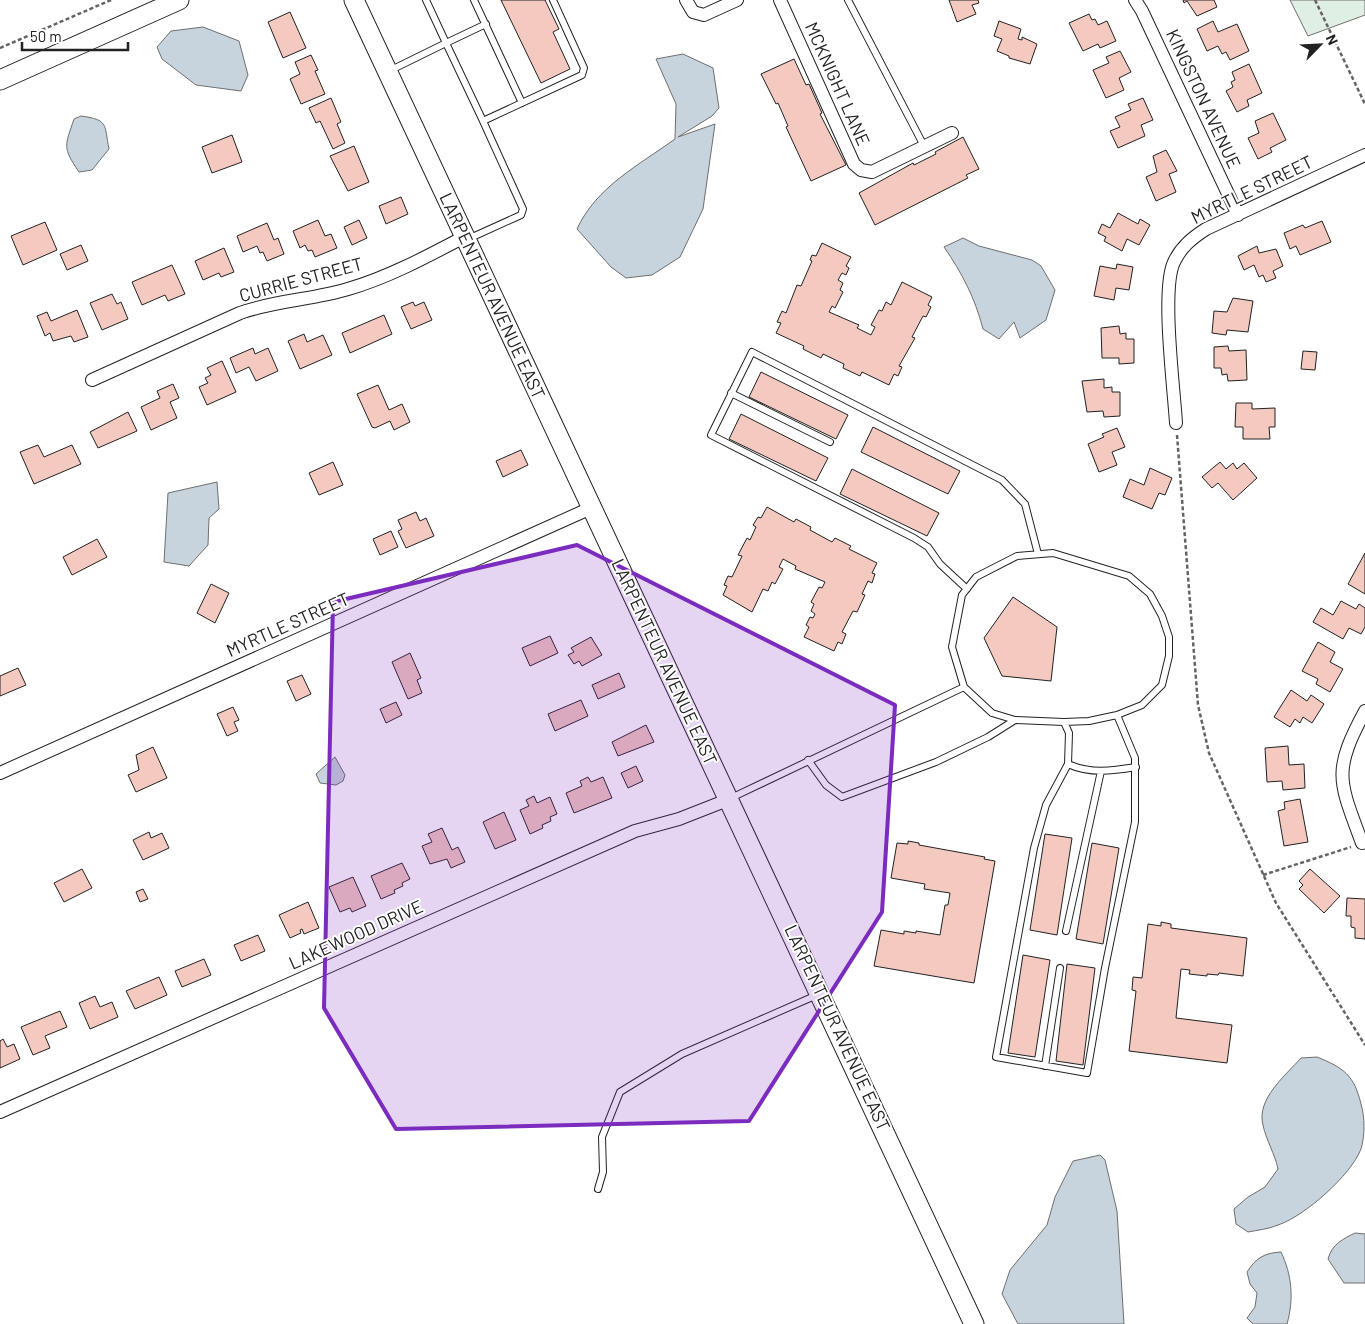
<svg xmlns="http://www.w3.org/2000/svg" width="1365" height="1324" font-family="Barlow,sans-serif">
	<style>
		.green { fill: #e0efe3; stroke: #6f6f6f }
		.water { fill: #c7d3dd; stroke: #6f6f6f }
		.building { fill: #f3c9c0; stroke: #222 }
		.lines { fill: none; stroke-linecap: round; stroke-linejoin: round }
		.lane-casing { stroke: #222; stroke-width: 8 }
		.street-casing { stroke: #222; stroke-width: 14 }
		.secondary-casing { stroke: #222; stroke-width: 21 }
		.path { stroke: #646464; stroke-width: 2.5; stroke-dasharray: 4 2.5; stroke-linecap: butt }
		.lane { stroke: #fff; stroke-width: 6 }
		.street { stroke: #fff; stroke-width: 12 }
		.secondary { stroke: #fff; stroke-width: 19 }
		.marked { fill: #7b2cbf; fill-opacity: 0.2; stroke: #7b2cbf; stroke-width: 4; stroke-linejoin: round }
		.labels { text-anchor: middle; stroke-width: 4; stroke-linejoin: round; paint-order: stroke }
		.street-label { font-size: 18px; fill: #222; stroke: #fff }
	</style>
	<rect width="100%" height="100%" fill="#fff"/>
	<path class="green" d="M1290,0H1365V15L1308,36Z"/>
	<path class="water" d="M203,27L239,41L248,75L241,91L196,85L162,59L157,47L171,31Z
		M683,54L713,68L719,108L712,116L678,137L715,124L703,209L680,257L652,275L626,278L611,267L577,229C596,187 639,165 675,139L676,104L656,59Z
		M81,116C109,120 104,124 109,149L92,170L79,172C62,147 65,146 74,119Z
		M963,238L979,246L1032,260L1041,266L1055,290L1046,320L1020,338L1014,322L999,339L983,329C975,298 962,273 944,247Z
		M217,482L219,509L209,518L208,545L189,566L164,562L168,493Z
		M335,757L345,775L343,781L336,785L320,783L316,774Z
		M1317,1057C1344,1068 1354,1075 1361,1104C1365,1118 1365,1135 1361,1149C1351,1175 1305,1216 1278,1225C1269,1229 1258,1230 1248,1232L1236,1224L1234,1209L1248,1197L1265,1187L1278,1169C1275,1154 1266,1140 1263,1125C1256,1099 1286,1075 1301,1058Z
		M1100,1155L1105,1160L1117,1211L1124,1324H1018L1002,1294L1010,1270L1047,1225L1055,1197L1073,1161Z
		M1355,1233L1365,1234V1283H1344L1328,1259C1332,1244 1343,1239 1355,1233Z
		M1281,1252C1292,1275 1294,1299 1287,1324H1253L1247,1318L1255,1307L1257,1293L1250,1284L1247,1272C1256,1258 1264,1253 1281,1252Z"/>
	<path class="building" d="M501,0H545L559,29L553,32L570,69L541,83Z
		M949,0H978L979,3L972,5L976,14L957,22Z
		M1183,0H1214L1217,7L1197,16L1187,1L1184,3Z
		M290,12L306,48L283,58L268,22Z
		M1089,14L1092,20L1095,19L1098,25L1107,21L1116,41L1100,48L1098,44L1083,51L1069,23Z
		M999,21L1021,29L1018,39L1022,40V37L1037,44L1030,64L1009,58V56L997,51L1002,39L994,36Z
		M1213,21L1218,32L1237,24L1249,51L1230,60L1226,52L1222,54L1218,46L1207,51L1197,29Z
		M1120,51L1131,72L1119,78L1124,90L1106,98L1093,70L1109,63L1106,57Z
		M311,55L318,70L315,71L325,94L301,104L290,79L300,74L295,62Z
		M794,59L806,85L809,84L822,113L820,114L846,165L811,181L786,127L788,126L778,103L776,104L761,74Z
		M1249,64L1262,93L1247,100L1249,106L1237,112L1226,91L1233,87L1231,82L1235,80L1232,72Z
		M331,98L341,122L337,124L345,143L333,149L320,121L316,123L309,108Z
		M1143,98L1153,120L1141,125L1145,136L1118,148L1110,131L1120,127L1115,117L1131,110L1128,104Z
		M1273,113L1286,140L1270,148L1272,152L1258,159L1248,138L1259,133L1255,121Z
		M232,135L242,162L212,173L202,147Z
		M963,137L979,169L966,175L968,178L875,225L859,193L913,163L914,165L936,154L935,152Z
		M354,146L369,182L348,191L330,156Z
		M1166,150L1177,171L1169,174L1176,192L1156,201L1146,177L1157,172L1153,156Z
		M401,197L408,214L386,224L379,206Z
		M1118,213L1138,224L1140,219L1150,225L1139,245L1127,239L1122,251L1104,241L1106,237L1098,233L1102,224L1110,228Z
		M318,220L325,236L331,234L337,248L315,257L312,250L308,251L305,245L300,248L293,231Z
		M359,220L367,238L352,245L344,227Z
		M1322,221L1331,242L1300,255L1296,246L1290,249L1284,233L1303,225L1305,228Z
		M45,222L57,250L23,265L11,236Z
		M267,223L274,240L278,238L284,254L267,261L263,252L260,253L257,246L243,252L237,236Z
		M822,243L851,257L846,266L849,268L846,275L842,273L838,280L843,283L840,290L843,292L835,308L832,306L829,312L859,325L857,328L871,335L875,327L871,325L879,310L882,311L886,302L891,305L902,282L932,297L928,305L931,307L926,317L923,316L912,337L915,338L899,366L902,367L898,376L894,374L889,385L862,372L860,376L843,368L844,364L823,354L821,358L803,349L804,346L776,333L781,323L777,322L782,311L786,313L797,285L801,286L812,261L810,260L812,255L816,256Z
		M81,245L88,261L67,270L60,254Z
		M1257,246L1259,253L1276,249L1283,266L1273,271L1276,278L1266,282L1263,275L1259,277L1254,265L1244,270L1238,256Z
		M224,248L234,272L221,277L219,273L203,280L195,261Z
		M1117,264L1133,267L1129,290L1116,288L1114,300L1094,296L1100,266L1116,269Z
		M172,265L185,294L168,301L165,295L142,305L132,282Z
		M112,294L117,304L121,302L128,319L102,330L90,303Z
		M1233,298L1253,301L1248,332L1227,330L1226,335L1212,333L1214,311L1227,312Z
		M413,302L415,306L424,302L432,320L411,329L401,307Z
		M77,310L88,337L74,342L71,336L53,341L50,333L45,336L37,316L47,312L51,321Z
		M384,315L392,334L350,353L342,333Z
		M1119,326L1120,334L1126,333V339H1134V363L1119,364V358H1102L1101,328Z
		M304,334L307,342L323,335L332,355L300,369L288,341Z
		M1228,346L1229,351L1246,350L1247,380L1228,381L1227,374L1222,375L1221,368H1214V347Z
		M253,348L255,354L268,348L278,371L256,381L249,367L236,373L230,358Z
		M1303,351L1317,352L1315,370L1301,369Z
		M222,361L236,392L207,405L199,387L208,383L205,378L211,375L207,368Z
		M761,372L848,415L836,439L749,397Z
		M1104,379V388L1112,387V392H1120V416L1104,417L1103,411L1087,412L1082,381Z
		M173,384L179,398L170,402L177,418L151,430L141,407L160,398L157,391Z
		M378,385L389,410L402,404L410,422L394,430L390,421L375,428L372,427L357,394Z
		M1236,403H1252V409L1275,408V427H1269L1270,439H1243V427H1235Z
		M128,412L137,431L98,448L90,432Z
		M741,414L828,458L816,481L729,439Z
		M873,427L960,471L948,494L861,452Z
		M1117,428L1125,447L1112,452L1117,465L1099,472L1088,444L1104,437L1102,434Z
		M38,445L44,457L72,445L81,464L34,484L20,452Z
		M521,450L528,465L503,477L496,461Z
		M333,462L343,485L319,495L309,473Z
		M1220,462L1226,469L1233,463L1237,469L1244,463L1257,478L1233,500L1218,483L1212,488L1202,477Z
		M1150,468L1172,478L1165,495L1159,493L1152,509L1123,497L1130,479L1144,485Z
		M852,469L939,513L927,536L840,494Z
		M767,507L794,522L796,519L811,527L810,530L832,542L835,538L851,546L849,549L877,563L872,573L875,574L872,583L868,581L862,594L865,595L857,612L853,611L842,632L846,634L842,644L838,642L834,651L804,637L809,627L806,625L810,617L813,618L815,614L811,611L814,604L811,602L819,587L822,588L825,582L795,569L796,566L783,559L779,567L783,569L775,584L772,582L768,591L763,589L752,612L723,595L727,586L724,585L728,576L732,577L742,556L738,555L747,538L750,540L756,527L753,525L758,517L761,518Z
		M416,512L420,521L426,518L434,536L406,548L398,531L402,529L398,520Z
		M391,531L398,547L380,555L373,539Z
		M97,539L107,557L72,575L63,557Z
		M1365,553V594L1348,584Z
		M211,584L229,593L215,623L197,613Z
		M1013,597L1057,627L1051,681L1002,676L984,638Z
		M1341,601L1356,609L1359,604L1365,608V627L1361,634L1349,628L1343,639L1313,622L1321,608L1333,615Z
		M550,636L558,653L530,666L522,648Z
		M591,637L602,655L582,666L579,661L574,664L568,655L574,652L571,648Z
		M1318,642L1335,652L1330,662L1343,669L1330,692L1316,684L1318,679L1302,671Z
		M410,653L421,678L417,680L422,693L408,699L392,662Z
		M18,668L26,685L0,696V676Z
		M619,673L625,687L598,699L592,685Z
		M302,675L311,694L296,701L287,681Z
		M1291,690L1307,701L1311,695L1324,704L1312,723L1303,717L1300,723L1295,719L1290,727L1274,717Z
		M581,700L588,716L555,731L548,714Z
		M396,702L402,715L386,723L380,709Z
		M233,707L239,720L234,722L238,731L227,736L217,714Z
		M646,725L654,742L618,756L612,742Z
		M1288,746L1289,765L1304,764L1305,788L1283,790L1282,781L1267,782L1265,748Z
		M153,747L167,778L136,792L128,775L139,770L136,755Z
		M636,766L643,781L628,788L621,773Z
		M588,777L591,782L603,777L612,798L574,813L566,793L582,786L580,781Z
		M534,796L537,803L550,797L557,814L550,817L551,821L542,825L543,828L530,834L520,810L529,806L526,800Z
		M1300,799L1308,842L1284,846L1278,811L1285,809L1284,802Z
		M504,812L516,840L495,849L483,822Z
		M442,828L452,850L458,847L465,862L451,868L447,859L430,864L422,846L432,842L428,834Z
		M149,832L151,838L162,833L169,848L143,860L133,840Z
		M1045,834L1072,838L1057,935L1030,930Z
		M908,841L919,843V845L985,857L984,859L995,861L974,983L874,966L881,930L904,934V931L916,933V931L940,935L945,905H948L950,893L924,889L925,884L891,878L897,843L908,844Z
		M1092,843L1119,848L1103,944L1076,939Z
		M402,863L410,879L402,883L403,886L394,890L395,893L381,899L371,876Z
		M82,869L92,888L64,902L54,883Z
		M1310,869L1340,896L1324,913L1299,889L1303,885L1299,881Z
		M353,877L366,906L352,912L350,908L340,912L329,887Z
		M143,889L148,899L140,902L136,892Z
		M1347,898L1365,899V939L1355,938V928L1351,927V916H1346Z
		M308,902L319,928L304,934L302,929L300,930L301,933L290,938L279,915Z
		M1161,922L1171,924V928L1247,938L1243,976L1219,973L1218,975L1207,974V976L1189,974L1190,970L1181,969L1176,1018L1232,1025L1227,1063L1129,1051L1136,991L1132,990L1133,977L1142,978L1148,924L1161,926Z
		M258,935L265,951L241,961L234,945Z
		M1023,955L1050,960L1035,1057L1008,1053Z
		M204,959L211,975L182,987L175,971Z
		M1067,964L1095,968L1083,1065L1056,1061Z
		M159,977L167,995L135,1009L126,991Z
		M95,996L100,1007L112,1002L118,1017L90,1029L79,1003Z
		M60,1011L67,1027L45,1036L50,1048L33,1055L21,1027Z
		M3,1039L7,1047L14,1044L20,1059L0,1068V1041Z"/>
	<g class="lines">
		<g class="lane-casing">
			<path id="lane" d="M474,0L522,103
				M848,0L924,146
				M486,24L446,43L483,121L582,75L584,68L553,0
				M389,71L446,43L426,0
				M468,239L521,215L523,209L483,121
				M731,393L830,442
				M967,589L940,564L928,547L914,538L711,435L752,352L1002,480L1025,504L1038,554
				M964,687L992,713L1015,720
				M1064,722L1089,721L1117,715
				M1068,764C1090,774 1112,771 1136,767
				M731,798L964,687L952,647L962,595L976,577L1017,556L1053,553L1129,576L1150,594L1162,616L1169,637V656L1162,685L1142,705L1117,715L1135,758V822L1105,968L1087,1073L996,1057L1034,848L1046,805L1068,764L1069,733L1064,722L1015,720L988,737L936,762L842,797L826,785L808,760
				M1066,931L1101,771
				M1045,1066L1060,968
				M598,1189L603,1172L602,1137L620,1092L682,1054L817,995"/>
		</g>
		<g class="street-casing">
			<path id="street" d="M686,0L693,12L704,15L737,0
				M780,0L854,164L861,170L872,172L952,133
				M1135,0L1142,11L1238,215
				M92,380L240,313C276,300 312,300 348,289C387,278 428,256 464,237
				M1176,423C1174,389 1161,289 1174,262C1181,247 1192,238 1206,229L1365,155
				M0,773L591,508
				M1362,843C1339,781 1332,772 1365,711
				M0,1112L635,831L679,819L730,799"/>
		</g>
		<g class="secondary-casing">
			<path id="secondary" d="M354,0L974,1324
				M0,80L179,0"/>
		</g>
		<path class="path" d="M1315,0L1365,104
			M0,48L111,0
			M1177,435L1198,705L1209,753L1276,903L1365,1045
			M1263,875L1351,847"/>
		<use href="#lane" class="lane"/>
		<use href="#street" class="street"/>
		<use href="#secondary" class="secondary"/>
	</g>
	<path class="marked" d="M577,545L895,705L882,912L749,1121L396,1129L324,1008L333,602Z"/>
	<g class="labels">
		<g class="street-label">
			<text transform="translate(837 84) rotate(66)" y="6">MCKNIGHT LANE</text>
			<text transform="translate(1203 99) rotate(65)" y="6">KINGSTON AVENUE</text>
			<text transform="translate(1252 190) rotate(-26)" y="6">MYRTLE STREET</text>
			<text transform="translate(301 280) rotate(-15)" y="6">CURRIE STREET</text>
			<text transform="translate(492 296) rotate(65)" y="6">LARPENTEUR AVENUE EAST</text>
			<text transform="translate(288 625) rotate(-24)" y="6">MYRTLE STREET</text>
			<text transform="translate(664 662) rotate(65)" y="6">LARPENTEUR AVENUE EAST</text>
			<text transform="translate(356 935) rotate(-24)" y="6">LAKEWOOD DRIVE</text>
			<text transform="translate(837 1028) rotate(65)" y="6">LARPENTEUR AVENUE EAST</text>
		</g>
	</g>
	<g transform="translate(1320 45) rotate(66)" stroke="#ffffff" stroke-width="4" paint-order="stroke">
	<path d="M0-4L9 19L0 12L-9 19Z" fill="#222222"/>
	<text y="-8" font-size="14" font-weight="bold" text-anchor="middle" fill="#222222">N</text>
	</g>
	<path d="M22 42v8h106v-8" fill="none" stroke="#222222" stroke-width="2.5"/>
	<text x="30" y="42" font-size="15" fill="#222222" stroke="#ffffff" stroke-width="4" paint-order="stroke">50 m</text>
</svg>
